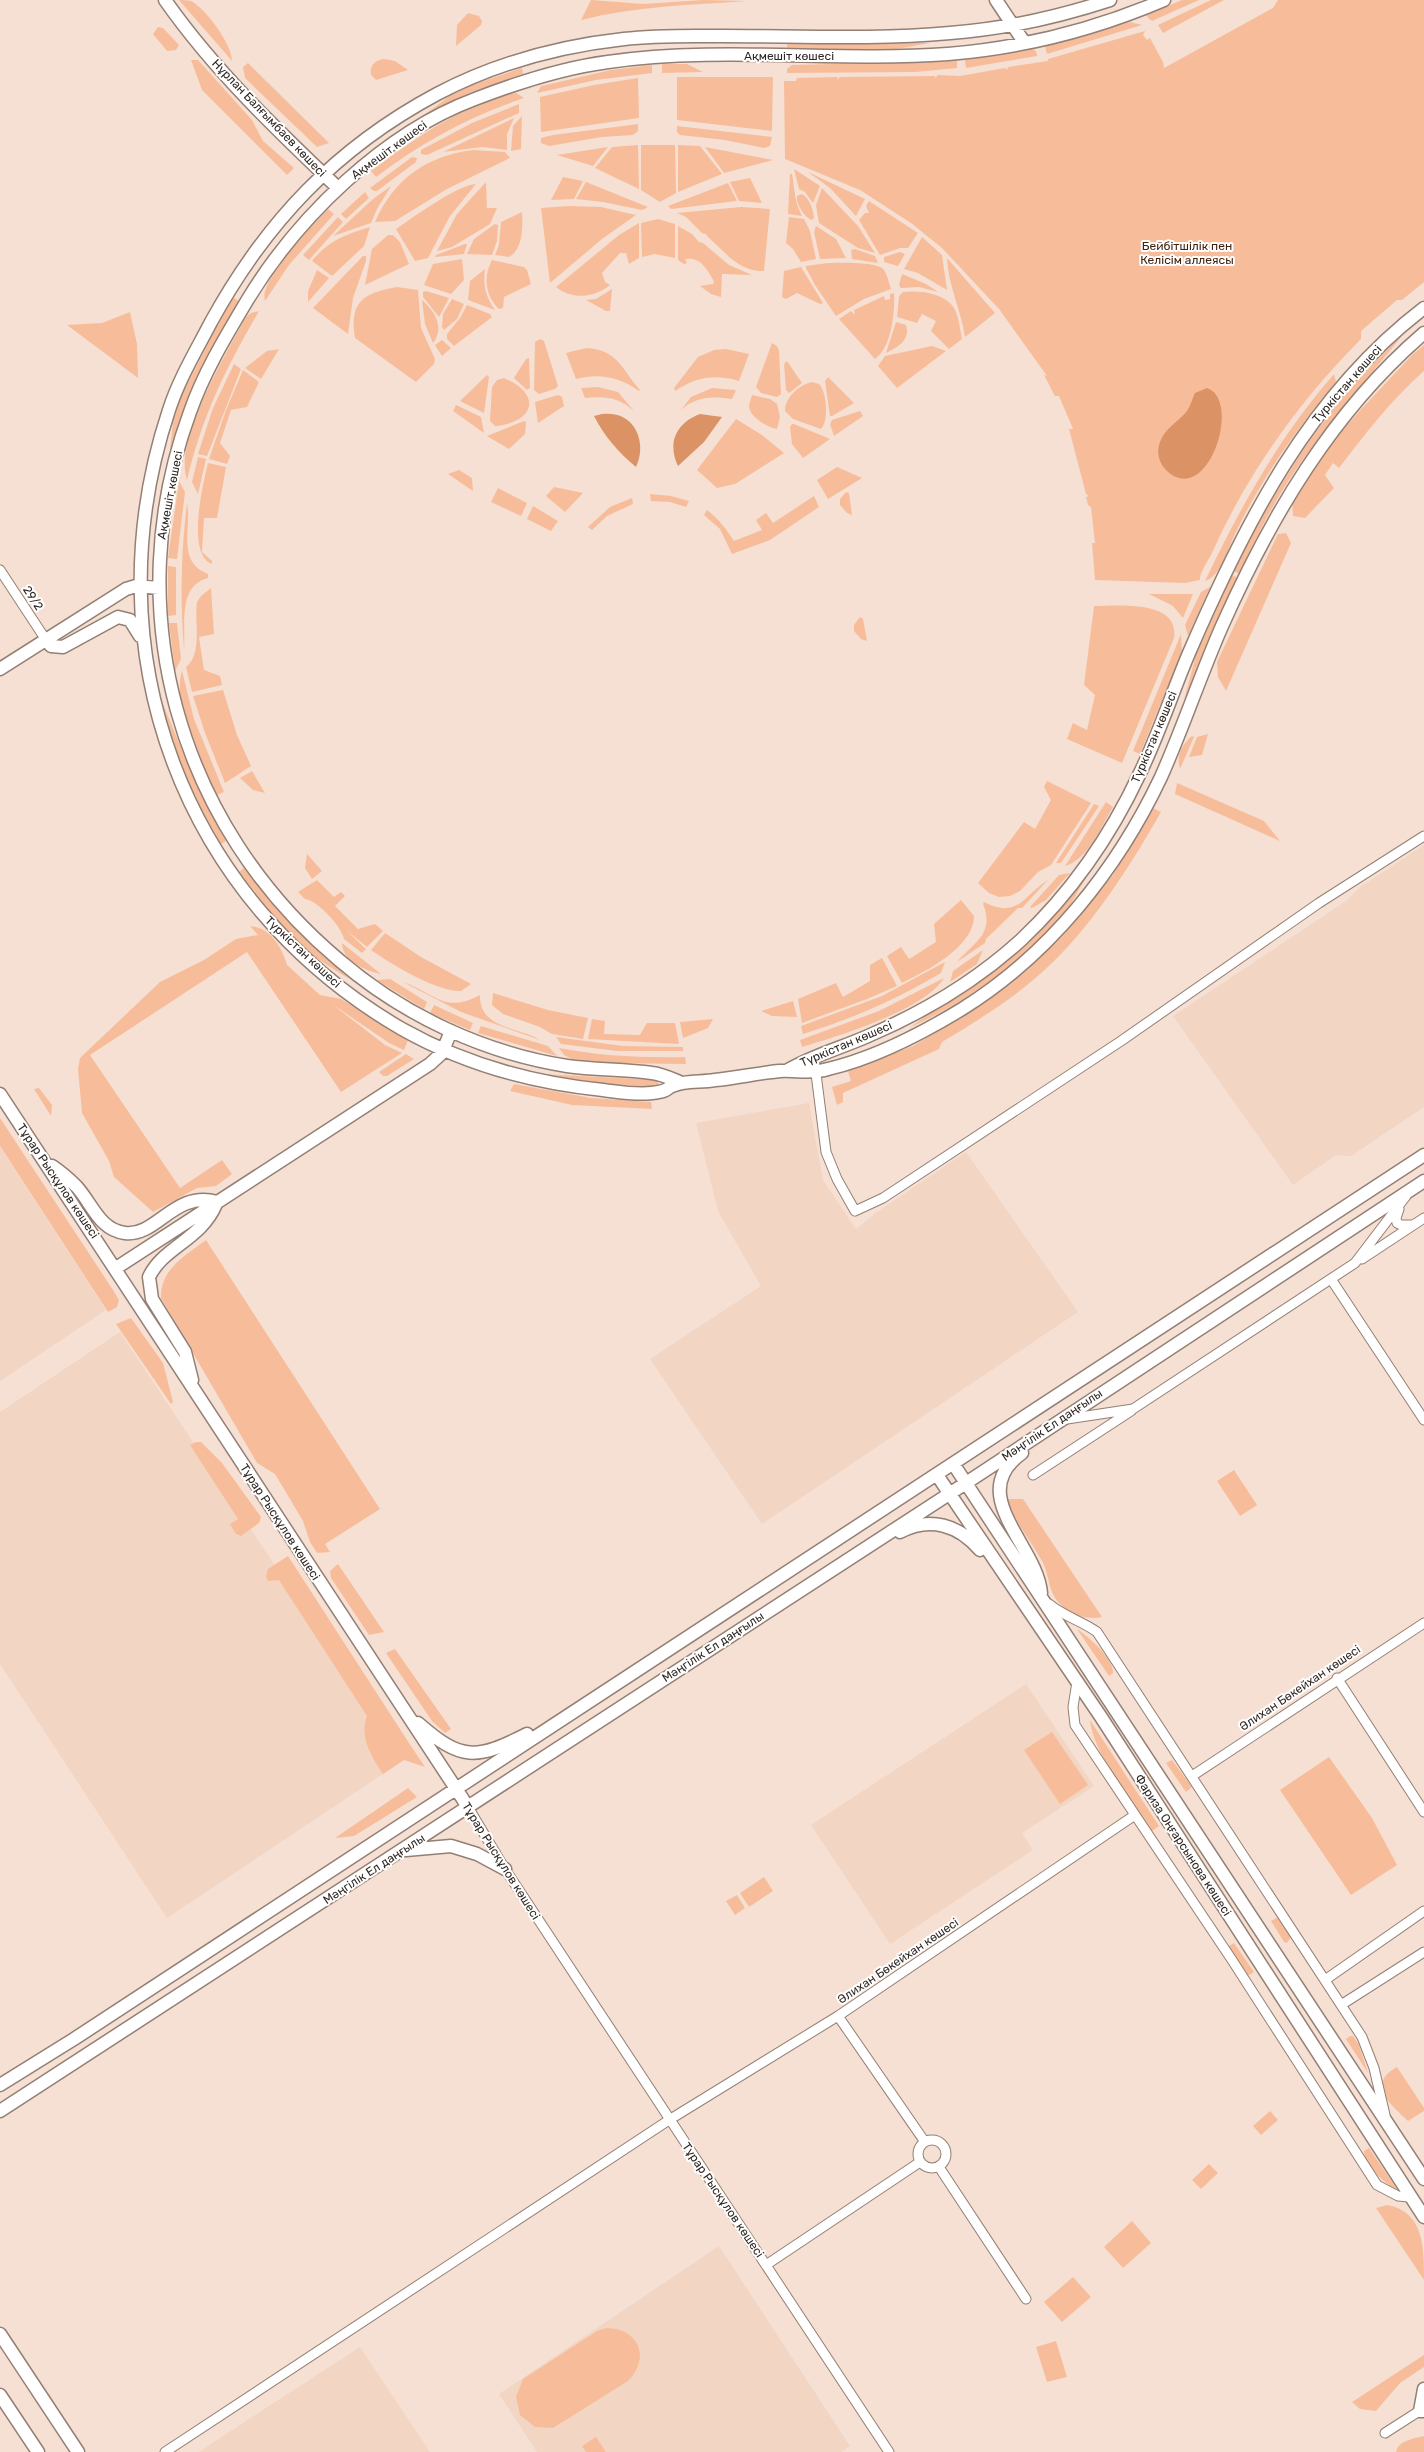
<svg xmlns="http://www.w3.org/2000/svg" width="1424" height="2452" font-family="Rubik,sans-serif">
	<style>
		.built { fill: #f2d5c3 }
		.green { fill: #f7bd9a }
		.water { fill: #db9365 }
		.lines { fill: none; stroke-linecap: round; stroke-linejoin: round }
		.street-casing { stroke: #937f73; stroke-width: 11 }
		.secondary-casing { stroke: #937f73; stroke-width: 15 }
		.street { stroke: #fff; stroke-width: 9 }
		.secondary { stroke: #fff; stroke-width: 12 }
		.labels { text-anchor: middle; stroke-width: 4; stroke-linejoin: round; paint-order: stroke }
		.street-label { font-size: 12px; fill: #2f2722; stroke: #fff }
		.park-label { font-size: 12px; fill: #40230f; stroke: #fff }
	</style>
	<rect width="100%" height="100%" fill="#f6e0d3"/>
	<path class="built" d="M1424,845V1107L1351,1156L1336,1155L1293,1185L1173,1016L1346,901L1360,887Z
		M809,1103L823,1180L856,1229L877,1212L966,1152L1078,1312L762,1524L650,1359L761,1286L718,1211L696,1123Z
		M0,1147L106,1310L0,1381Z
		M120,1332L404,1760L167,1918L0,1664V1412Z
		M1026,1684L1094,1786L1022,1833L1033,1850L890,1944L811,1825Z
		M719,2246L850,2446L841,2452H537L499,2394Z
		M360,2347L430,2452H199L229,2432Z"/>
	<path class="green" d="M179,0C183,0 187,0 191,1C206,9 232,44 232,61Z
		M591,0L643,4L703,0L747,1C691,5 636,6 581,20Z
		M1182,0H1199L1152,21L1148,18L1147,15Z
		M1211,0H1224L1163,33L1158,25Z
		M1278,0H1424V282L1402,300H1397L1361,331V339C1300,400 1247,474 1212,553C1209,559 1199,574 1200,580L1185,583L1095,580L1092,543H1095L1091,507L1088,505L1086,497L1089,496L1086,494L1069,429H1073L1059,396H1055L1044,375L1047,376L999,309L942,248L911,223L860,190L785,159L784,81H796L797,78L838,77L837,80L840,77L935,76V78L938,75L960,76L1005,68L1007,70L1008,67L1048,61V59L1145,31L1143,35L1147,40L1150,38L1163,62L1164,68L1273,8Z
		M468,13L479,16L482,21L481,25L456,46L457,25Z
		M1130,22L1142,25L1047,54L1045,46Z
		M158,27L163,28L179,45L176,50L167,51L153,34Z
		M787,43H930L891,50H787Z
		M1032,49L1036,51L1037,56L966,68L965,60Z
		M384,59L395,61L408,70L376,80L371,75C369,65 376,60 384,59Z
		M191,60H198L252,120L263,141L294,168L287,175L202,90Z
		M957,61V68L916,72L787,73V69L792,65Z
		M248,63L329,143L317,147L245,78L243,67Z
		M662,64H687L703,72L662,73Z
		M652,65V73L596,80L537,93L541,86L611,70Z
		M522,68L523,74L469,93L420,118L451,95L475,84Z
		M677,77H773L772,131L677,120Z
		M638,78L639,118L541,132L540,97L594,85Z
		M516,93L524,98C470,116 422,142 376,177L371,171C409,142 468,101 516,93Z
		M519,104V113L427,155L421,154V150L472,123Z
		M522,116L521,149L511,151L513,126Z
		M514,118L507,134V150L482,147L443,152Z
		M638,124V131L633,135L602,137L549,146L541,143V138L553,135Z
		M677,126L772,137L770,146L764,148L725,140L680,135L677,132Z
		M638,145L639,189L595,168L612,147Z
		M641,145H675L676,193L660,202L641,190Z
		M678,145L700,146L722,174L678,192Z
		M608,147L593,166L557,155Z
		M705,147L773,160L724,173Z
		M473,150L505,152L510,158L447,189L395,221L375,222C394,179 426,156 473,150Z
		M412,157L417,158L416,162L377,191H374L370,188Z
		M794,169L820,186L813,203L805,192L799,189Z
		M808,172L865,199L856,216L830,188Z
		M790,174H792C795,191 794,200 802,216L788,214Z
		M563,177L583,181L574,199L551,200Z
		M750,178L762,203L739,201L730,182Z
		M486,182L487,208H497L490,224L452,247L437,251L457,214Z
		M586,182L648,207L642,210L603,202L576,199Z
		M728,183L737,201L671,209L668,206Z
		M476,184L450,216L428,258L415,261L396,229C412,218 459,184 476,184Z
		M391,186L377,209L371,223L333,236L373,199Z
		M822,188L858,226L875,253L858,248L819,223L816,205Z
		M365,192L369,198L346,219L341,214Z
		M802,194C810,199 813,209 814,218L812,220C804,217 796,204 797,196Z
		M869,201L918,233L908,248H900L880,255L859,220L865,213H869L866,206Z
		M569,206L601,207L636,215L602,239L550,283L541,208Z
		M741,207L770,209L764,271C739,272 725,252 708,237L706,234L702,233L686,217L677,213Z
		M328,209L334,214L289,265L265,301C258,280 313,225 328,209Z
		M522,212C523,227 523,249 509,257L495,255L499,245L501,222Z
		M338,217L343,222L309,260L303,255Z
		M789,217L804,219L810,231L816,259L801,262L793,249L786,243Z
		M658,219L675,224V258L655,254L642,257L641,223Z
		M639,223V258L629,264L626,253H620L602,273L605,282L610,285C594,298 572,300 556,287L619,235Z
		M495,224L498,225L497,241L492,255L467,254L474,239Z
		M678,226L692,234L699,242L703,243L729,265L752,275L722,274L721,297L711,294L700,286L713,284L714,281C706,268 701,257 685,259L687,263L684,264L678,260Z
		M816,226L836,239L846,258L820,259L814,232Z
		M370,227L364,246L332,276L312,261C328,241 346,234 370,227Z
		M388,235H393L400,242L409,264L365,285L372,249Z
		M922,237L942,255L947,290L918,273L904,269Z
		M465,244H467L464,254L435,257L436,255Z
		M855,249L875,256L878,263L852,259L851,250Z
		M900,252L905,254L898,266L884,262V257Z
		M363,256H366V261L353,298L348,334L313,308Z
		M947,258L995,313L965,337C961,310 948,285 947,258Z
		M462,259L464,280L451,294L424,285L433,264Z
		M492,260L524,267L527,270L531,284L504,297L503,308L499,309C485,295 483,277 492,260Z
		M828,263C839,263 877,261 884,270C887,274 889,283 891,289L864,299L836,316L815,285L806,268V266Z
		M801,267L823,303L820,304L797,293L786,299L782,297L784,271Z
		M485,269C483,285 485,296 495,310L468,300L470,281Z
		M317,270L329,278L308,302V291Z
		M902,274L926,284L938,292L919,287L901,288L899,285Z
		M397,287L418,290L421,328L435,359L434,364L416,382L355,338C349,302 363,293 397,287Z
		M612,289L610,311H606L586,300L596,299Z
		M426,291L449,298L439,317L423,297V292Z
		M903,292C919,290 945,293 954,308C959,317 960,329 962,339L949,349L931,331L936,321L922,314L917,323L897,317L899,296Z
		M894,293C895,312 892,347 875,359L839,319L851,311L855,315L854,310L884,296L885,300L890,299V294Z
		M232,297L239,301L191,391L169,459L173,422L181,397Z
		M452,299L464,304L457,319L444,330L442,327L443,314Z
		M422,300C435,311 445,328 433,343L425,324Z
		M467,305L490,314L492,317L454,346L447,339V334L460,318Z
		M259,311C225,370 203,414 187,480C173,441 227,353 246,317L251,313Z
		M130,312L137,344L138,378L67,325L102,323Z
		M896,322L906,325C911,340 897,348 886,353Z
		M1402,336C1363,384 1321,430 1287,483C1269,511 1254,543 1239,574L1234,571C1277,484 1329,401 1402,336Z
		M540,339L544,341L558,386L555,389L539,394L534,390L535,342Z
		M442,340L451,348L442,356L435,345Z
		M772,343L777,346L779,351L781,394L777,397L761,393L756,387Z
		M1424,345V371C1392,399 1365,434 1339,468L1333,463L1325,475L1334,488L1305,518L1293,516L1292,500L1341,431L1412,355Z
		M932,346L946,351L897,388L878,366L885,356Z
		M586,348C619,350 621,369 640,390L639,391C619,377 600,373 576,379L566,353Z
		M279,349L261,379L245,368L267,351Z
		M726,349L749,354L739,381C715,374 696,377 675,391L674,388L698,357L714,350Z
		M529,358L530,388L527,390L514,378L526,359Z
		M787,361L802,383L789,393L786,390L784,364Z
		M234,364L241,369L207,456L198,454L213,408Z
		M243,370L259,382L247,407L231,410L220,443L230,456L227,464L209,459L226,410Z
		M1334,374L1336,382C1297,428 1261,479 1235,534C1228,549 1221,576 1205,581C1241,506 1279,437 1334,374Z
		M487,375L489,377L484,413L460,401Z
		M828,377L854,403L832,416H830L825,381Z
		M504,378C544,395 533,423 495,426L490,421L492,387L497,380Z
		M812,382L819,384C827,392 829,421 821,429L793,419L785,411C785,397 799,385 812,382Z
		M598,387L618,392L634,411C619,397 605,396 585,398L581,388Z
		M712,388L736,390L732,399C713,396 696,396 681,410L691,397Z
		M558,395L562,397L564,406L538,423L535,402Z
		M752,395L770,399L777,404L780,417L777,429C768,428 750,417 749,407C749,403 751,399 752,395Z
		M456,405L481,417L484,433L453,411Z
		M860,411L863,416L834,436L830,424L832,420Z
		M736,419L762,435L784,453L735,484L717,488L697,470Z
		M524,421L526,422L525,434L509,449L487,436Z
		M792,424H794L830,439L803,458L792,444L790,427Z
		M198,457L206,459L198,494L192,482Z
		M208,463L226,467L217,518H204L202,552L212,561V564C186,554 203,484 208,463Z
		M837,467L862,478L828,499L817,480Z
		M459,470L472,478L473,491L448,474Z
		M179,481L185,492L177,559L168,558Z
		M554,487L583,493L565,512L546,496Z
		M498,488L527,503L521,516L491,502Z
		M846,492L849,493L852,515L847,513L840,505V499Z
		M650,494L671,496L689,501L686,507L670,502L651,501Z
		M814,496L819,507L770,540L732,554L720,529L704,515L707,510C719,519 726,529 734,541L762,530L756,520L766,513L773,523Z
		M632,498L633,504L607,516L592,530L588,527L610,507Z
		M187,503C192,528 176,562 208,574V578C177,586 186,626 184,649C180,600 181,552 187,503Z
		M533,506L558,521L551,531L527,519Z
		M1286,533L1291,543L1226,691L1218,677L1217,662L1278,534Z
		M168,566L176,567V615L168,616Z
		M1232,575L1238,578L1184,700L1196,655Z
		M1210,587L1188,636L1185,625L1201,592Z
		M211,588L214,634L199,637L204,670L220,676L222,685L192,692L186,667C203,654 194,621 197,602L201,596Z
		M1149,594H1193L1183,618L1173,606Z
		M1094,606C1117,606 1180,599 1174,638L1122,763L1067,739L1073,723L1087,730L1095,695L1084,685Z
		M860,617L863,619L867,641L861,639L854,631V625Z
		M169,623H177L181,659L175,671Z
		M1181,634L1182,652L1140,754L1133,751Z
		M182,671L194,719L224,792L217,795C203,764 171,704 182,671Z
		M223,690L237,735L251,766L225,783L205,733L193,696Z
		M158,692L189,767L228,840L221,844L201,808L179,762Z
		M1208,734L1202,755L1189,757L1197,737Z
		M1192,736L1194,737L1180,769C1176,755 1181,746 1192,736Z
		M252,771L265,793L253,790L240,778Z
		M1047,781L1091,803L1051,865L1038,872L1020,891L1010,896L999,897L989,893L978,883L1024,822L1035,829L1051,800L1044,787Z
		M1177,783L1264,821L1280,841L1175,794Z
		M1106,802L1113,807C1102,825 1088,860 1065,866Z
		M1094,804L1099,806L1061,863H1056Z
		M1153,808L1161,812C1132,863 1096,920 1054,961C1021,994 982,1018 942,1042L939,1049L843,1093V1102L837,1105L832,1087L851,1081L848,1071L913,1046L964,1016L1027,970L1063,936L1113,875Z
		M307,854L322,871L312,879L305,868Z
		M245,867L284,915L349,979L310,954L279,922L239,872Z
		M1070,873L1046,900L1032,908L1030,907L1059,875Z
		M1086,878C1079,888 1074,901 1066,911C1024,961 968,1001 909,1028L1018,951L1041,930Z
		M317,880L334,897L341,892L345,896L335,906L358,929L375,924L383,931L367,947L346,930L366,949L362,953L344,939C342,927 317,900 305,899L298,892Z
		M1048,880L1022,908H1018L986,939L985,943L957,962C974,942 995,934 983,904L984,902C1019,920 1024,894 1048,880Z
		M961,900L974,916C974,947 926,971 902,983L887,956L901,947L909,959L936,942L934,924Z
		M250,926C271,928 281,947 287,964H286L320,995L341,999L408,1040L404,1050L389,1043L332,1004L385,1045L402,1053L341,1092L247,952L90,1055L180,1188L222,1160L232,1174L216,1186L197,1188L153,1212L114,1177L109,1161L82,1113L78,1069L80,1058L160,982L204,960L236,939L258,935Z
		M385,933L421,957L471,984L461,991C437,992 391,964 371,950Z
		M342,943L381,974C366,971 342,961 342,943Z
		M983,950L977,964L950,982L953,971Z
		M882,958L897,986L867,999L802,1023L798,999L836,983L843,997L870,981V965Z
		M945,962L941,973C897,999 852,1019 803,1034L801,1026L882,996Z
		M944,978C925,1010 838,1036 802,1047L800,1040L879,1011Z
		M390,979L427,1002L424,1009L377,980Z
		M403,982C436,994 445,1014 480,995C479,1029 519,1027 540,1040L461,1012Z
		M493,993L548,1010L588,1018L583,1039L552,1034L540,1027L503,1014L492,1005Z
		M793,1001L797,1017L772,1016L761,1011Z
		M434,1005L473,1023L470,1030L430,1013Z
		M592,1019L605,1021L604,1034L640,1035L647,1023H675L679,1044L588,1039Z
		M713,1019L708,1028L683,1038L680,1022Z
		M481,1026L548,1046L557,1056L478,1033Z
		M556,1037L623,1046L683,1047V1051H617L561,1044Z
		M559,1048C601,1056 642,1058 685,1057L686,1064L610,1063L572,1059L564,1055Z
		M406,1054L414,1059L387,1076H383L379,1072Z
		M543,1074L658,1080V1087L582,1082Z
		M514,1084L591,1098L651,1102L652,1109L572,1105L510,1091Z
		M39,1088L52,1105L51,1116L34,1089Z
		M0,1118L113,1290L119,1300L117,1307L108,1312L0,1146Z
		M206,1240L380,1509L325,1544L330,1552L317,1553L310,1542L303,1521L275,1474L257,1463L161,1298C160,1269 185,1256 206,1240Z
		M131,1318L163,1363L173,1402L171,1404L116,1324Z
		M196,1442H201L222,1463L261,1517L259,1523L241,1536L236,1534L230,1524L238,1519L190,1445Z
		M1234,1470L1257,1505L1240,1516L1217,1481Z
		M1005,1499H1023L1102,1617C1083,1621 1061,1611 1053,1594C1048,1584 1048,1571 1042,1561C1030,1540 1015,1521 1005,1499Z
		M288,1556L409,1743L425,1767L404,1760L383,1774C371,1757 359,1736 367,1716L279,1580L268,1581L266,1577L268,1569Z
		M338,1564L384,1632L369,1635L331,1578L330,1571Z
		M1077,1629C1089,1637 1114,1659 1113,1673L1109,1676Z
		M395,1649L451,1729L445,1733L432,1721L386,1653Z
		M1090,1720L1159,1826L1152,1831C1133,1802 1093,1754 1090,1720Z
		M1052,1732L1088,1785L1060,1804L1024,1750Z
		M1329,1757L1372,1818L1397,1865L1351,1895L1280,1790Z
		M1172,1760L1192,1787L1186,1792L1166,1763Z
		M408,1788L417,1797L354,1836L335,1838Z
		M764,1877L773,1891L749,1907L740,1893Z
		M737,1895L745,1908L735,1915L726,1901Z
		M1278,1917L1291,1937L1287,1943L1284,1942L1271,1921Z
		M1234,1943L1254,1972L1246,1977L1227,1947Z
		M1350,2036H1353L1359,2045L1368,2073L1346,2039Z
		M1397,2067L1424,2108V2111L1408,2121C1392,2106 1365,2084 1397,2067Z
		M1270,2111L1278,2120L1261,2135L1253,2126Z
		M1369,2148L1398,2191C1386,2184 1364,2166 1364,2151Z
		M1209,2164L1218,2173L1201,2189L1192,2180Z
		M1387,2205C1424,2212 1424,2246 1424,2280L1376,2208Z
		M1132,2221L1151,2243L1123,2268L1104,2247Z
		M1073,2277L1091,2297L1062,2322L1044,2302Z
		M606,2328C639,2328 651,2358 628,2381L553,2428L535,2427L520,2415L516,2397L523,2379L597,2331Z
		M1056,2341L1067,2377L1047,2382L1036,2347Z
		M1424,2355V2367L1400,2383L1376,2411L1360,2409L1352,2402Z
		M1424,2436V2452H1396C1399,2440 1413,2439 1424,2436Z
		M596,2437L606,2452H586L582,2446Z"/>
	<path class="water" d="M1207,388C1243,400 1207,510 1166,470C1159,463 1156,452 1160,442C1165,428 1178,422 1187,411C1191,405 1192,399 1195,393Z
		M602,414C634,410 648,441 636,467C619,453 604,436 594,416Z
		M700,414L722,417L704,442L678,466C667,443 676,423 700,414Z"/>
	<g class="lines">
		<g class="street-casing">
			<path id="street" d="M0,570L46,640
				M815,1066L826,1152L837,1179L855,1211L883,1198L1121,1041L1319,903L1424,836
				M1399,1209L1396,1218L1397,1223L1401,1225H1412
				M1362,1259L1424,1218
				M1331,1279L1424,1420
				M1067,1419L1133,1409L1355,1263L1406,1196
				M1033,1475L1131,1411
				M1049,1604C1063,1616 1082,1621 1097,1632L1362,2037L1374,2068L1385,2115
				M1337,1678L1424,1812
				M1077,1682L1073,1707L1075,1725L1232,1960L1377,2185L1398,2196L1409,2197
				M1192,1776L1424,1623
				M468,1807L505,1869L889,2452
				M1325,1980L1424,1911
				M1341,2005L1424,1952
				M838,2016L925,2142
				M918 2154a14 14 0 1 1 28 0a14 14 0 1 1-28 0Z
				M939,2167L1026,2299
				M766,2265L920,2162
				M1385,2433L1424,2408
				M165,2452L669,2120L838,2016L1135,1815"/>
		</g>
		<g class="secondary-casing">
			<path id="secondary" d="M165,0C214,70 276,129 338,188
				M996,0L1024,42
				M1110,0C1058,17 1005,29 950,33C875,40 798,36 722,36C689,36 657,35 624,39C560,46 494,64 437,94C336,148 266,222 211,322C196,351 179,379 169,410C89,650 182,902 402,1029C464,1064 532,1083 603,1090C619,1092 636,1095 652,1093C676,1090 659,1088 683,1083C693,1081 704,1082 715,1080C737,1078 758,1073 780,1071C796,1070 812,1074 828,1069C875,1058 921,1034 962,1009C1049,955 1117,870 1161,777C1183,728 1200,676 1222,626C1271,516 1332,412 1424,333
				M46,640L51,646L63,647L118,617L130,620L140,636
				M0,669L126,589L136,586L159,588
				M788,1070C814,1055 841,1048 868,1036C922,1013 977,980 1021,940C1071,893 1111,835 1140,773C1159,734 1172,693 1189,653C1245,523 1309,396 1424,308
				M682,1083C672,1079 662,1074 652,1073C624,1069 596,1070 567,1066C484,1053 403,1015 339,960C178,825 117,610 190,412C204,372 226,336 248,299C298,217 384,133 475,99C519,82 562,68 608,62C720,46 836,62 948,54C1022,48 1096,29 1164,0
				M0,1094L468,1807
				M52,1166C61,1172 69,1179 76,1186C92,1203 99,1230 125,1233C157,1237 174,1190 217,1202
				M116,1268L430,1064L442,1053L451,1031
				M192,1380L185,1352L152,1299L149,1277C163,1247 201,1240 216,1204
				M1022,1453C964,1494 1037,1545 1041,1593
				M954,1465L1424,2179
				M937,1475L1101,1717L1424,2217
				M900,1532C930,1516 959,1525 980,1550
				M418,1723C461,1761 476,1760 527,1734
				M406,1850L451,1846L477,1854L505,1869
				M0,2085L74,2039L1424,1155
				M0,2111L966,1483L1424,1181
				M0,2334L78,2452
				M1424,2389L1420,2411H1424
				M0,2395L38,2452"/>
		</g>
		<use href="#street" class="street"/>
		<use href="#secondary" class="secondary"/>
	</g>
	<g class="labels">
		<g class="street-label">
			<text x="789" y="60">Ақмешіт көшесі</text>
			<text transform="translate(269 118) rotate(46)" y="4">Нұрлан Балғымбаев көшесі</text>
			<text transform="translate(389 150) rotate(-36)" y="4">Ақмешіт көшесі</text>
			<text transform="translate(1347 384) rotate(-49)" y="4">Түркістан көшесі</text>
			<text transform="translate(170 495) rotate(-79)" y="4">Ақмешіт көшесі</text>
			<text transform="translate(33 598) rotate(57)" y="4">29/2</text>
			<text transform="translate(1154 737) rotate(-67)" y="4">Түркістан көшесі</text>
			<text transform="translate(303 952) rotate(43)" y="4">Түркістан көшесі</text>
			<text transform="translate(846 1044) rotate(-23)" y="4">Түркістан көшесі</text>
			<text transform="translate(58 1181) rotate(56)" y="4">Тұрар Рысқұлов көшесі</text>
			<text transform="translate(1052 1425) rotate(-34)" y="4">Мәңгілік Ел даңғылы</text>
			<text transform="translate(280 1522) rotate(57)" y="4">Тұрар Рысқұлов көшесі</text>
			<text transform="translate(713 1647) rotate(-33)" y="4">Мәңгілік Ел даңғылы</text>
			<text transform="translate(1300 1688) rotate(-34)" y="4">Әлихан Бөкейхан көшесі</text>
			<text transform="translate(1183 1845) rotate(57)" y="4">Фариза Оңғарсынова көшесі</text>
			<text transform="translate(501 1861) rotate(58)" y="4">Тұрар Рысқұлов көшесі</text>
			<text transform="translate(374 1869) rotate(-33)" y="4">Мәңгілік Ел даңғылы</text>
			<text transform="translate(898 1961) rotate(-34)" y="4">Әлихан Бөкейхан көшесі</text>
			<text transform="translate(723 2200) rotate(56)" y="4">Тұрар Рысқұлов көшесі</text>
		</g>
		<g class="park-label">
			<text x="1187" y="250">Бейбітшілік пен<tspan x="1187" dy="14">Келісім аллеясы</tspan></text>
		</g>
	</g>
</svg>
